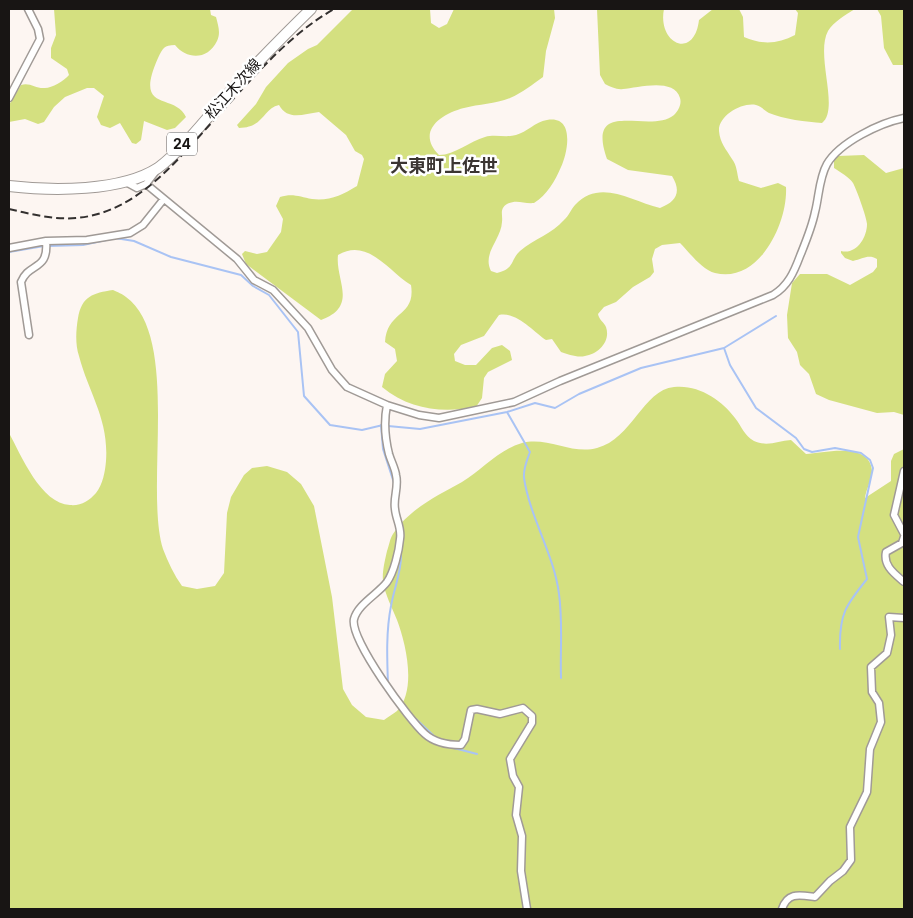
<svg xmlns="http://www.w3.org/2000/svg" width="913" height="918" font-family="Inter,'Noto Sans JP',sans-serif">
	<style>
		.green { fill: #d4e080 }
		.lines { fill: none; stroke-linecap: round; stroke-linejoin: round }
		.stream { stroke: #a9c3f4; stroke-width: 2 }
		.minor-casing { stroke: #a09a96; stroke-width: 9 }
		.primary-casing { stroke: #a09a96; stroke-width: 12 }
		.minor { stroke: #fff; stroke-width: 6 }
		.primary { stroke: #fff; stroke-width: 10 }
		.rail { stroke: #33302f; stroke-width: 2; stroke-dasharray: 8 4; stroke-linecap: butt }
		.labels { text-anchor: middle; stroke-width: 5; stroke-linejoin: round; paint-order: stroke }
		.shield { fill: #fff; stroke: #5d5b5a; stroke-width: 1 }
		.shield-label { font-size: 14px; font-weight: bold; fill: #181514 }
		.street-label { font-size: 15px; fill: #181514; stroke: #fff }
		.quarter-label { font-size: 18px; font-weight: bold; fill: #3b3532; stroke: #fff }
	</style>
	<rect width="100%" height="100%" fill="#fdf6f2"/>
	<path class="green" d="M54,9H210L211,15L216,17C218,25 221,33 217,41C208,60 187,60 175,45C164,45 163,48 158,58C133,114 175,92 186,117L175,128L167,130L144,121L141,140L136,144L132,143L120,123L110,128L101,125L97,117L104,96L94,88H87L65,97L54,107L44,122L38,124L25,119L9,122V105L21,85C30,82 36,89 45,88C52,88 64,81 69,75L67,69L51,58V48L56,35Z
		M353,9H430L431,23L439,28L447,24L454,9H554L555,18L546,51L543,77C533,84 522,93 510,98C495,104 479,104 464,108C440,114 416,132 439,155C455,155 470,141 485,137C495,134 506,138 516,135C527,132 535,122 547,120C575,115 568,152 561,167C555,181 547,195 534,203C523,204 517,199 507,204C499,209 503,215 502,222C501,240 482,253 491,271L497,273C515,269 510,260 520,251C534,239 552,234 564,220C569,216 571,209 575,205C600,178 631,201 660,208C676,202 682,192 672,176L628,170L607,159C585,96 650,135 674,115C678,111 682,104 680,98C674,77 637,88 623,89C617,90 611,87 605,84L600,75L597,9H664C657,43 694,61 699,20L713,9H739L743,17L744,37C762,45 778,44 795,35L798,13L795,9H778H855C847,14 833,22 828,31C815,55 840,109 822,123C807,122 783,119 769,113C765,111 761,106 756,105C742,102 718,116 719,131C720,143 726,149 732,159C737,165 737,174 739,181L761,188L778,183L786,187C788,223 759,284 715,273C702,270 689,252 680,243L662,245L655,249L652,259L654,272L650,277L633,287L616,302L604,307L598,314C599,320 604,322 606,327C611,342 598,354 585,356C577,358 568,354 561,352L552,339L546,340C534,332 516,311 499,315L484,336L461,345L454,354L455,361L465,365H476L492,348L502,345L510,351L512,360L488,372L484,378L482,398L476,407C442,413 410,410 382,387L385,374L397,361L395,349L385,342C387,310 416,317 411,285C389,272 368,237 338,255C335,280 359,306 321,320L246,264L242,254L245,251L257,254L267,252L281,232L283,219L276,206L280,197C293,193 300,197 312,199C330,201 342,195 357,186L364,159L362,155L355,151L346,135L319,112C303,114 288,121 279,105C263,108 264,128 239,128L237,125L256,104L266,87L288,63L308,49L317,45Z
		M877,9H904V65H893L884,48L881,16Z
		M864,155L886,173L904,168V415L894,412L877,413L829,400L816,394L809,374L800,365L797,352L788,338L787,315L792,283L800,274H827L850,285L873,272L877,267V259C868,254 863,259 853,261L845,258L841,253V251C856,255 867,238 867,224C867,218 856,188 853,183C849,177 840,172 834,168V161L838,156Z
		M113,290C117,292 123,294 126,297C181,337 144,488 163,549C168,562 174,575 182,586L197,589L215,586L224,573L227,513L231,497L244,475L252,468L267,466L287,472L301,484L314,506L332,597L343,689L352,705L366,717L384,720C388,717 393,714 397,711C417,690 406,644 397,620C392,607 385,595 383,581C382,572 385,560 387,551C389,546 390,538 393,534C409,509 437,496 462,482C482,470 498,450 522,443C547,436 572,455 597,448C632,439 643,390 674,387C698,384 722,400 735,418C742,427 744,435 754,441C767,447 778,441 791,440L806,454C824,453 870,441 872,471C872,480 866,489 865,498L891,481V461L894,454L904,449V909H9V433C21,455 41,504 70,505C81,506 89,501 96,493C103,484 105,472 106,461C109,419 89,394 79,356C75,344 76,330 78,318C82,296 93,293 113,290Z"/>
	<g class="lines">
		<path class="stream" d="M115,238L134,241L171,257L241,275L253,286L269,295L298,332L304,396L330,425L362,430L383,425
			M49,246L83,245L111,239
			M9,252L44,246
			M724,348L730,365L756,408L796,438L804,449L812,452L835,448L861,453L870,460L873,468L858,537L867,579C846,605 839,614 840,649
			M507,412L530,452C527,460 523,469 524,478C530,518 554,554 559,594C563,622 560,651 561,678
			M381,425L383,449L394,483
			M388,426L420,429L507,412L535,403L555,408L579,394L641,368L724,348L776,316
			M388,684C387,658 386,631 391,606C394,588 402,571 401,553
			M416,719L436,738
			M450,747L477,754"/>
		<g class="minor-casing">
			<path id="minor" d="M9,98L40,39L38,29L28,9
				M156,171L146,184L237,259L254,280L273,290L308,328L332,370L347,387L387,405L419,415L439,418L514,402L560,381L773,295C788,286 794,272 800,256C806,241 812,227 815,212C819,197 819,178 827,164C840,142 880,123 904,118
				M126,182L137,188L146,184
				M9,248L46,241L87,240L130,233L143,225L163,200
				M29,335L21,282C29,262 49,271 46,241
				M387,405C384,420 385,438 389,454C391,461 395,468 396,475C399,487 393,498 395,509C396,520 402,528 400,539C399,551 394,572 387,582C378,594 358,604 354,619C349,639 410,721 425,734C435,743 449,745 461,745L465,739L471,710L477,709L500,714L523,708L532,716V723L510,759L513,776L519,787L516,815L522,836L521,871L527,909
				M904,471L894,515L904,534
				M904,537L902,543L886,552C883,566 895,574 904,582
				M782,909C788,892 799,895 815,897L830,881L843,871L851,860L850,827L867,792L870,749L881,722L879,703L872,692L871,667L887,653L891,635L889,617L904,618"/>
		</g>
		<g class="primary-casing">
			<path id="primary" d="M9,186C52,191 121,192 158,168C180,152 208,117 226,96C254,66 282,37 311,9"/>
		</g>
		<use href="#minor" class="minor"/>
		<use href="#primary" class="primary"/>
		<path class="rail" d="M9,209C31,214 53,220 76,218C137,213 177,160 215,119C252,79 287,36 334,9"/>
	</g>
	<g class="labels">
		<rect class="shield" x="167" y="132.5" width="30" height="23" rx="4"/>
		<g class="shield-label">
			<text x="182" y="149">24</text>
		</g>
		<g class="street-label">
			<text transform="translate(233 89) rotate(-48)" y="5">松江木次線</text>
		</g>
		<g class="quarter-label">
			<text x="444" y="172">大東町上佐世</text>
		</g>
	</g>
	<rect width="913" height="918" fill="none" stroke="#181514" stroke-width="20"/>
</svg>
